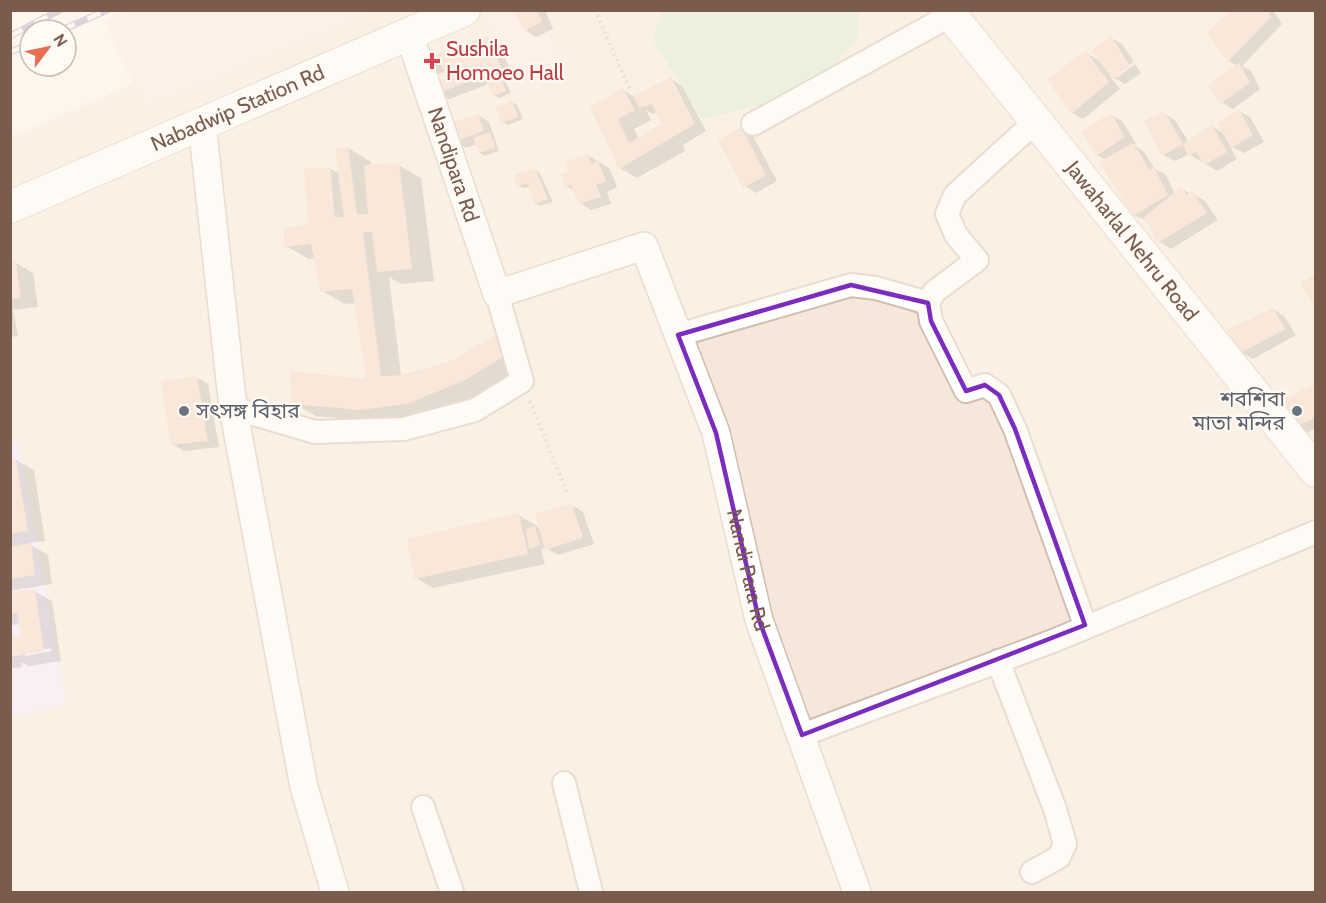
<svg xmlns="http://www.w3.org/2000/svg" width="1326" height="903" font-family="Cabin,'Noto Sans Bengali',sans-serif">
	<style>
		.residential { fill: #f5e8da }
		.commercial { fill: #fde8e0 }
		.education { fill: #f3e8fa }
		.green { fill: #d8ecc9 }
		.shadow { fill: #0003; fill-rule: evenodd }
		.building { fill: #f3d5c3 }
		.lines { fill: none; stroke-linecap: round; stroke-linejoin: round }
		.minor-casing { stroke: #d1beb0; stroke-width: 26 }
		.tertiary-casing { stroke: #d1beb0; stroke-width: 30 }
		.secondary-casing { stroke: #d6c0b0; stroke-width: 34 }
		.path { stroke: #d9b8a5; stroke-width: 4; stroke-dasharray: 1.5 4.5; stroke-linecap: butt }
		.minor { stroke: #fff; stroke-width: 22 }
		.tertiary { stroke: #fff; stroke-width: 27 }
		.secondary { stroke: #fff; stroke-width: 32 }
		.rail-casing { stroke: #b9a8c9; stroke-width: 7 }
		.rail { stroke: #fffaf3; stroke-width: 4.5; stroke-dasharray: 14; stroke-linecap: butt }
		.marked { fill: none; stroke: #7b2cbf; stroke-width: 4.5; stroke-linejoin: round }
		.health-dot { fill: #e0444e; stroke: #fffaf3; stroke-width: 2 }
		.worship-dot { fill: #6b7280; stroke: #fffaf3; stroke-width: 2 }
		.labels { text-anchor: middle; stroke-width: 4.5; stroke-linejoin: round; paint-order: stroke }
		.health-label { font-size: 21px; fill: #be3a42; stroke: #fffaf3; text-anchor: start }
		.street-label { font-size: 21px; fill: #7a5c4d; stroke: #fffaf3 }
		.worship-label { font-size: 21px; fill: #5b616d; stroke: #fffaf3; text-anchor: end }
	</style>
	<rect width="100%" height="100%" fill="#fdf6ec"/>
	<path class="residential" d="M298,11H1315V892H11L10,138Z"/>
	<path class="commercial" d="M130,10H380V11L144,110L105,21Z
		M481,11H540L568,76L516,98Z"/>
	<path class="education" d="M18,438L67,705L11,717L10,440Z"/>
	<path class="green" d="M662,11H859L857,40C848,49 838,61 827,69C792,97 745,111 702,119L653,40Z"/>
	<path class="shadow" d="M516,10H545L553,29L536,37L525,30Z
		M1233,10H1273L1282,24L1242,66L1251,71L1260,89L1233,109L1221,102L1237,66L1229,61L1209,33Z
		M487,38L499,45L513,76L504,79L511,93L499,98L494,95L489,84L449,99L437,93L447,79L445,72L440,74L428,67Z
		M1111,38L1122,44L1134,62L1115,75L1117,78L1135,64L1141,73L1125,84L1109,75L1120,89L1083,119L1072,113L1086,53L1102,62Z
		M671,79L682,86L706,131L683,145L685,151L637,178L620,168L592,107L623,90L635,97ZM646,110L653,114L657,112L663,125L639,139L634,129L651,120Z
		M512,102L517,105L523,119L508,125L503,122Z
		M1239,111L1250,117L1264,142L1244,153L1230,146L1237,159L1217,171L1189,154L1175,161L1163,155V113L1175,120L1189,143L1213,127L1225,134Z
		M478,115L489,122L499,151L484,156L479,152L477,144L466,148L455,141Z
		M1111,115L1122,121L1136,144L1134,145L1144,152L1155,169L1166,175L1175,194L1181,189L1204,200L1218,220L1171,249L1160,242L1148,221L1134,215L1101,163L1106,160L1097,155Z
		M741,129L753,136L777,181L756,193L745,186Z
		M348,148L371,162V166L398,165L421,178L434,281L401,284L389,277L401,376L453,361L501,334L528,369L486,394L430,417L384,422L316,416L293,403L368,381L356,303L345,304L322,291L315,258L309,259L286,246L310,227L329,168L340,174Z
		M588,155L610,169L617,187L607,192L611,204L591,210L580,203L575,191L566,186L571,173Z
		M535,170L540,173L553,202L540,206L535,203L530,187L523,188L518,185Z
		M10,263H16L33,273L38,307L13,310L18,336L10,337Z
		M1273,309L1284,316L1296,335L1253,359L1241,352Z
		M196,377L208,384L219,447L184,451L172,444Z
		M1316,385V428L1304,434L1292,427Z
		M16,460L34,470L45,541L28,543L48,555L52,584L10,591V461Z
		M572,505L583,512L594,544L558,555L546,548L541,549L545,564L433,588L416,578L518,515L536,525L542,532Z
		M34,591L52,601L61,661L29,666L21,662L22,667L10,669V594ZM20,624L22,637L13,639L11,625ZM51,648L52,651L25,656V653Z"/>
	<path class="building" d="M514,10H537L542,22L524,31Z
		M1231,10H1267L1271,17L1228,62L1207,33Z
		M487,36L502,69L436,94L433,83L446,78L441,63L427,68L424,59Z
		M1111,36L1130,66L1113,79L1091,51Z
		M1086,51L1109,82L1071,114L1047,79Z
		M1239,63L1250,83L1220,104L1207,86Z
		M499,73L506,91L493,96L485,78Z
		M671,77L695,124L619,169L590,107L623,88L635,110L618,119L629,143L661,124L652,104L640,108L633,96Z
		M512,100L518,117L501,123L496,107Z
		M1239,109L1253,135L1231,148L1217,123Z
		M1164,111L1183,144L1212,125L1227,152L1204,165L1196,152L1188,156L1183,144L1162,156L1144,121Z
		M1111,113L1125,137L1096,156L1081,132Z
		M478,114L484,131L454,142L448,124Z
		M741,127L766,175L743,188L718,140Z
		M490,132L495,148L478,153L473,138Z
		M1133,143L1150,170L1154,167L1168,195L1133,216L1099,162Z
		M348,147L357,214H368L364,165L399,163L412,269L377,272L372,232H363L381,376L407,375L452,360L501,332L505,356L463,381L407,404L360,410L291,404L290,371L366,379L352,289L320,292L311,244L284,247V228L308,225L304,169L330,167L335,217H344L335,149Z
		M588,154L591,164L598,161L606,181L596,185L601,197L579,204L571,185L565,187L561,174L569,172L565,162Z
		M535,168L548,199L534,204L528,183L517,186L514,175Z
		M1181,187L1187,195L1192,191L1207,213L1158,243L1144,217Z
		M16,261L21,298L10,299V262Z
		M1316,274V311L1300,282Z
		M1273,308L1286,329L1240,353L1227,330Z
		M197,376L208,441L171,445L161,381Z
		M1316,383V417L1291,429L1274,404Z
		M16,459L28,531L10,534V460Z
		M572,504L583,538L545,550L535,514Z
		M519,513L528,554L414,579L407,539Z
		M535,526L540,545L529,549L526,529Z
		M31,543L35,575L10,579V547Z
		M35,589L44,651L10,657V638L21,636L17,613L10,614V592Z"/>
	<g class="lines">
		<g class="minor-casing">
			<path id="minor" d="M753,124L951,15
				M928,303L931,321L966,391L985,385L999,395L1015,429L1085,625
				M678,335L851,285L876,288L928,303L934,292L977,260L956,235L947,214L955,195L1036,121
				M233,408L315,432L404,429L475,410L522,381L497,294
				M998,661L1055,809L1065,844L1059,857L1032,872
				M802,735L1053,641L1316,532
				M564,783L591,892
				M423,807L452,892"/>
		</g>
		<g class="tertiary-casing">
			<g id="tertiary">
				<path id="s1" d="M409,34L497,294L644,246L716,433L759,620L857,892"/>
				<path d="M202,124L233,408L304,787L335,892"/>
			</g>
		</g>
		<g class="secondary-casing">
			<g id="secondary">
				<path id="s2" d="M947,10L1316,471"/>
				<path id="s3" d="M10,207L464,10"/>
			</g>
		</g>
		<path class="path" d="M595,10L631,92
			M530,401L568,495"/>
		<use href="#minor" class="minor"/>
		<use href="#tertiary" class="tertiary"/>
		<use href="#secondary" class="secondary"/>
		<g class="rail-casing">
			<path id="rail" d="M62,30L107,10
				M10,36L60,10
				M10,52L30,44"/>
		</g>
		<use href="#rail" class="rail"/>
	</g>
	<path d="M0 0H1326V903H0ZM851,285L928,303L931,321L966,391L985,385L999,395L1015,429L1085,625L802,735L759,620L716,433L678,335Z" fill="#fdf6ec" fill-opacity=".55" fill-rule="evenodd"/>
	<path class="marked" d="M851,285L928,303L931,321L966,391L985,385L999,395L1015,429L1085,625L802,735L759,620L716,433L678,335Z"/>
	<path class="health-dot" d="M429 52h6v6h6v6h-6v6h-6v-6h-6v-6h6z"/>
	<g class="worship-dot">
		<circle cx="184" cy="411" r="6"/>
		<circle cx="1297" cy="411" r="6"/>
	</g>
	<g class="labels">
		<g class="health-label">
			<text x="446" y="56">Sushila<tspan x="446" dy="24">Homoeo Hall</tspan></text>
		</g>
		<g class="street-label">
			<text dy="7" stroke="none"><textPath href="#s3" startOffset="248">Nabadwip Station Rd</textPath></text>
			<text dy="7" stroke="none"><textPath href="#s1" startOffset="138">Nandipara Rd</textPath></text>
			<text dy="7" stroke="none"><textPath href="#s2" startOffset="296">Jawaharlal Nehru Road</textPath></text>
			<text dy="7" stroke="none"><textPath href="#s1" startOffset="770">Nandi Para Rd</textPath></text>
		</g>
		<g class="worship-label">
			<text x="1285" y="406">শবশিবা<tspan x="1285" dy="24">মাতা মন্দির</tspan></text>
			<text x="196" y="418" text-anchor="start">সৎসঙ্গ বিহার</text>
		</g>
	</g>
	<rect width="1326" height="903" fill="none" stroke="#7a5c4d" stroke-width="24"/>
	<g transform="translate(48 48) rotate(58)"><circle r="28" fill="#fffaf3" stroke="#cabbb1" stroke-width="1.5"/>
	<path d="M0-4.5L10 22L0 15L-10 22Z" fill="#e76f51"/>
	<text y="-9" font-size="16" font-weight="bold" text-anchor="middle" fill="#7a5c4d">N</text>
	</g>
</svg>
